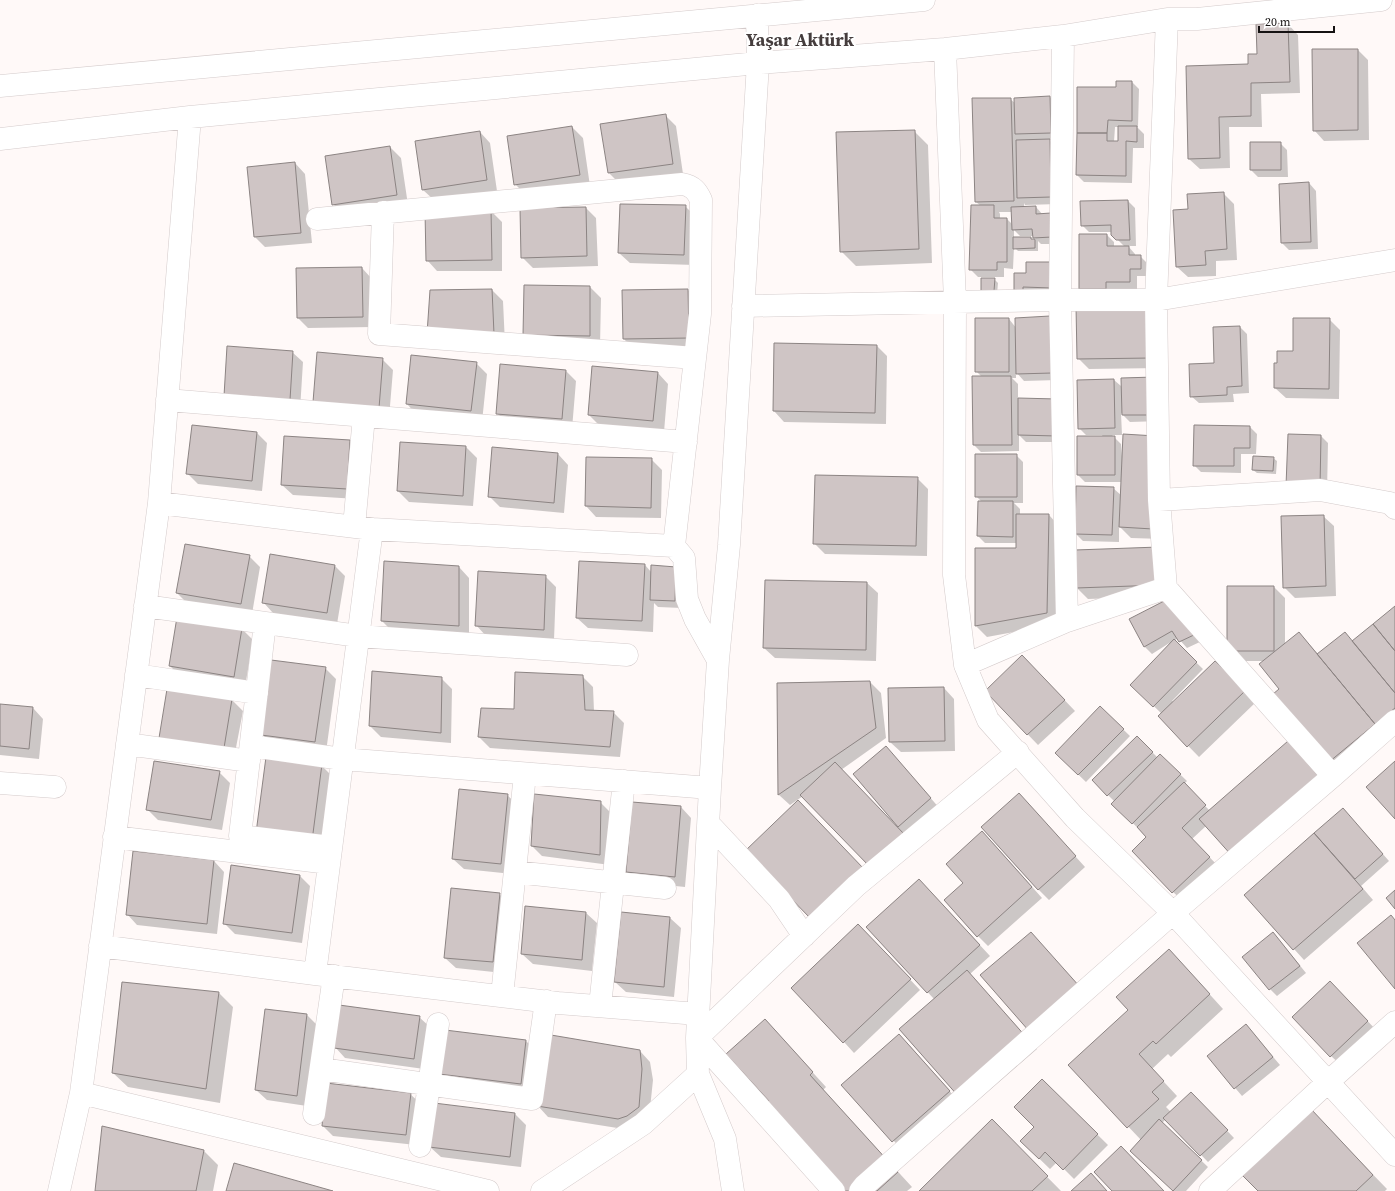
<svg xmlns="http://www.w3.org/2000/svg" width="1395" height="1191" font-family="'Source Serif 4',serif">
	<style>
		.shadow { fill: #0003; fill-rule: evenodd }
		.building { fill: #cfc5c5; stroke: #8c8483 }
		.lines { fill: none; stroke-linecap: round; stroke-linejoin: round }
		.minor-casing { stroke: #d4cbcb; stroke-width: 23 }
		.minor { stroke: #fff; stroke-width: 22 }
		.labels { text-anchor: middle; stroke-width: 4; stroke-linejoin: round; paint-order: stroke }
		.district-label { font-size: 18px; font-weight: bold; fill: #453d3d; stroke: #fff }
	</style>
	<rect width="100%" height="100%" fill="#fff9f8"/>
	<path class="shadow" d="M1288,24L1298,35L1300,93L1261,94L1262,127H1229L1230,168L1200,169L1189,159L1249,65Z
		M1358,50L1368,60L1369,140L1324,141L1314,130Z
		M1132,82L1139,89L1138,127H1137L1144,134V148H1133L1132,183L1084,182L1077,175L1117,88ZM1115,127H1119V142H1114Z
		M1050,97L1057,104L1058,140H1049L1056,147L1058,204L1025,205L1024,203V208L1036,207L1043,215L1059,244H1041L1038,241V251H1018L1014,247L1013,269L1004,268V277H978L970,269L981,206L976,202L1010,99L1015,103ZM999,212H1012L1013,225L1007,219H1000V214ZM1014,230L1020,236H1034L1036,240H1032L1030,238H1014Z
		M665,115L676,126L683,174L619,183L609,173Z
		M572,127L583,138L590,186L526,195L515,184Z
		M914,131L928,145L932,263L856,266L841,251Z
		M480,132L490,143L497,191L434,200L423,190Z
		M1280,143L1287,150L1288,177H1258L1251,170Z
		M390,147L401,158L408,205L344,215L333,204Z
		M295,163L305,174L312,243L265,247L255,237Z
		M1309,183L1316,191L1318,249L1289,250L1282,243Z
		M1223,193L1234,204L1237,260L1216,261V276L1188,277L1177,267L1189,210Z
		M1128,201L1135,208L1136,246H1128L1135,254V256H1140L1147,263V276H1137V289L1087,296L1107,235L1114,242V247H1125L1112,234V232H1089L1082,225L1081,202Z
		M685,206L696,217L695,265L630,263L619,253Z
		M586,208L596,218L598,266L533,268L522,257Z
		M491,211L502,222V271H437L427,260Z
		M1027,263L1058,295L1015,292L1027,274Z
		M362,268L372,279L373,327L308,328L298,318Z
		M994,279L998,283L997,294H985Z
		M525,286L590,287L601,298L600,346L535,345Z
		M492,290L503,301L505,344H439Z
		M688,290L698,300L699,348L634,350L624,339Z
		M1150,306L1161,368L1089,369L1078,358Z
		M1009,319L1058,380L1024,381L1016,372V378H1012L1018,384V399L1064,442H1026L1019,435V451L981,452L974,445L982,377L976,371Z
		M1329,319L1340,330L1339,399L1286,398L1275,388L1294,352Z
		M1240,327L1247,334L1249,393L1233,394L1234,402L1199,403L1191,396L1215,364Z
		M877,346L887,356L886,424L784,422L774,411Z
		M292,352L303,362L300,410L235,406Z
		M382,359L393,370L389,418L324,412Z
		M476,363L487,374L482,422L417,415L407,404Z
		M565,370L576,381L572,429L508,424L497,413Z
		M658,373L668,384L664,432L599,425L589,415Z
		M1114,380L1162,421L1130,422L1121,413L1122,435H1112L1121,444L1122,456H1123L1163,539L1131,538L1119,526V542L1083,541L1076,534L1113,488L1122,496V482H1085L1078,475L1103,437L1102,435H1086L1079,428Z
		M1250,427L1257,434L1256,454H1241V473L1201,472L1194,465Z
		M257,433L267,443L262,491L198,484L187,473Z
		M1321,436L1328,443L1327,493L1295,492Z
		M349,441L360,451L357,499L293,495L282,485Z
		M401,443L466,447L477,458L473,506L409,502L398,491Z
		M558,454L568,465L564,513L500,507L489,496Z
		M1016,455L1023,462V503H1014L1020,509V515H1049L1059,526L1057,624L987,637L976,626V549H1017V543H985L978,536L982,502L976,496Z
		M1273,458L1277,461L1276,474L1257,473L1253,470Z
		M651,459L662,470L661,518L596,517L586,506Z
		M917,478L928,489L927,556L825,554L814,543Z
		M1323,516L1334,526L1336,596L1295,598L1284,587Z
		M1159,548L1171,596L1088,599L1077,588Z
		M249,556L260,567L252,614L188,604L177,593Z
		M334,565L345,576L337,624L273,613L263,602Z
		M645,565L652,573L676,568L682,608L658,607L654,603L653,632L588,628L577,618Z
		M459,567L469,578V637L392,631L382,621Z
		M545,576L556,587L554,640L486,636L476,625Z
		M867,583L878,593L876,661L775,658L764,648Z
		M1274,587L1285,598V645L1299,633L1319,655L1353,642L1395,607V727L1341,772L1281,689L1265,661H1239L1228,650Z
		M1168,600L1202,641L1187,648L1178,638L1174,641L1203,669L1172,701L1174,702L1215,662L1255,703L1199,757L1159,716L1162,714L1132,685L1171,642L1152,654L1145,647L1131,620Z
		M242,629L253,640L245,687L181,677L170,666Z
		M1033,667L1075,711L1038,745L986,691Z
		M325,668L336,679L326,752L272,745L262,734Z
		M582,676L593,687L594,711L613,712L624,723L620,757L490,748L479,737L515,710Z
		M441,678L452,689L451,743L381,737L370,726Z
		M870,682L881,693L886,738L841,770L895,825L896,824L886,747L896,758L941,810L908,838L803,796L790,805L779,795L778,684Z
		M944,688L954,699L955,751L901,752L890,742Z
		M232,700L243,711L234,758L171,748Z
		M0,705L33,708L43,719L39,759L0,755Z
		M1100,707L1130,736L1086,782L1056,753Z
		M1137,737L1158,758L1160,755L1187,781L1184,784L1210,811L1331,790L1244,867L1206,826L1192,839L1220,868L1184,902L1173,892L1147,837L1113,804L1115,802L1093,780Z
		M321,765L332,776L322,851L267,843Z
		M219,772L230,783L222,830L158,820L147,809Z
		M507,795L518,805L512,874L464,869L453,859Z
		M600,802L611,813L610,865L542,856L532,846Z
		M1029,805L1085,867L1049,900L1038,889Z
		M681,807L691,818L685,887L637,882L627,871Z
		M1343,809L1389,861L1361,886L1373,900L1304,960L1245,895Z
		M993,843L1042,898L988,946L978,936L964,883Z
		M214,861L224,872L217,934L137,925L127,914Z
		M300,876L310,886L302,943L235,934L224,923Z
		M930,891L990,956L970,974L1037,1049L970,1107L960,1097L934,999L867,927Z
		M499,894L510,904L503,973L456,968L445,958Z
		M526,907L586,913L597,923L592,971L533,964L522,954Z
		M670,918L681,928L674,997L626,992L615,982Z
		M869,936L920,990L854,1053L844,1042Z
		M1280,941L1306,973L1277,996L1270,989Z
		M1183,965L1223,1009L1171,1057L1168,1054L1152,1069L1177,1096L1166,1107L1171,1112L1191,1093L1234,1138L1208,1162L1166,1119L1162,1123L1208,1167L1186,1191H1174L1138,1158L1141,1140L1070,1065Z
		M219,993L233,1007L220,1103L128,1087L113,1073Z
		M1341,993L1378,1032L1342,1066L1331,1056Z
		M266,1010L307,1015L318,1026L307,1106L267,1100L256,1090Z
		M419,1017L430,1027L424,1069L345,1058L335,1047Z
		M765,1020L826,1087L823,1090L912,1187L907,1191H840L770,1101Z
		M1246,1025L1280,1065L1242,1096L1208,1056Z
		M445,1031L526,1041L537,1052L531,1094L451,1084L440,1073Z
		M910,1046L960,1103L904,1152L843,1085Z
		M640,1051L650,1062L653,1080L649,1118L630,1130L548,1117L538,1106Z
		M1042,1080L1108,1145L1074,1179L1057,1162L1050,1169L1021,1141L1036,1127Z
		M410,1094L421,1104L416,1145L333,1136L323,1126Z
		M435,1105L515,1114L526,1125L521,1167L441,1157L430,1147Z
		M992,1121L1061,1191H920Z
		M1325,1125L1387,1189L1385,1191H1259Z
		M103,1127L204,1151L218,1165L213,1191H96Z"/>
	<path class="building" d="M1288,23L1290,82L1251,83V116L1219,117L1220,158L1188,159L1186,66L1248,64V54H1257L1256,24Z
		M1312,49H1358V130L1313,131Z
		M1116,81H1132V121L1108,120L1107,133H1077V87H1116Z
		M1050,96L1051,133L1015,134L1014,98Z
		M972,98H1011L1014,201L975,202Z
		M666,114L673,164L608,173L600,124Z
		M572,126L580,175L514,185L507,136Z
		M1118,126H1137V142L1126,141V176L1076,175L1077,133H1107V141H1118Z
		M915,130L919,249L840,252L836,132Z
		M480,131L487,180L422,190L415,141Z
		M1050,139L1051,197L1017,198L1016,140Z
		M1250,142H1281V170H1250Z
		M390,146L397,195L332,205L325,156Z
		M295,162L301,233L254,237L247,167Z
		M1309,182L1311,242L1281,243L1279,184Z
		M1224,192L1227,249L1205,251L1206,265L1176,267L1173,210L1188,209L1187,194Z
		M1128,200L1130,240H1116L1111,235V225L1081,226L1080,201Z
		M620,204L686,205L684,255L618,253Z
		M971,205H994V218H1007V262H997V270H969Z
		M1036,206V214L1051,213L1052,237L1033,238L1032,229L1012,230L1011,207Z
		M586,207L587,256L521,258L520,208Z
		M491,210L492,260L426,261L425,211Z
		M1079,234H1107V246H1129V255H1141V269H1130V282H1106V289H1079Z
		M1013,237H1031V239H1035V248L1013,249Z
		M1026,262H1052V288L1023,287V293H1014V273H1026Z
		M362,267L363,317L297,318L296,268Z
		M981,278H995L994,291H981Z
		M524,285L590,286V336L523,335Z
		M492,289L494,334H427L430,290Z
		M688,289L689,338L623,339L622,290Z
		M1150,305L1151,358L1077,359L1076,306Z
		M1050,316L1052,373L1016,374L1015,318Z
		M975,318H1009V372H975Z
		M1293,318H1330L1329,389L1274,388V363H1277V351H1293Z
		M1240,326L1242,386L1227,387V395L1190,397L1189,364L1214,363L1213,327Z
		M774,343L877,345L875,413L773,411Z
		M227,346L293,351L290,400L224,396Z
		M317,352L383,358L379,408L313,402Z
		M411,355L477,362L471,411L406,404Z
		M500,364L566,370L562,419L496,414Z
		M592,366L658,372L653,421L588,415Z
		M972,376H1011L1012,445H973Z
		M1155,377L1156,415H1122L1121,378Z
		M1114,379L1115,428L1078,429L1077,380Z
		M1018,398L1057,399V436L1018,435Z
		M192,425L257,432L252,481L186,474Z
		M1194,425L1250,426V448H1234V466H1193Z
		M1123,434L1156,436L1153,529L1119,527Z
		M1288,434L1321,435L1320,487L1286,486Z
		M284,436L350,440L347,489L281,485Z
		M1077,436H1115V475H1077Z
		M400,442L466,446L463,496L397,491Z
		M492,447L558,453L554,503L488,497Z
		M975,454H1017V497H975Z
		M1253,456L1274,457L1273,471L1252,470Z
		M586,457L652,458L651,508L585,506Z
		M815,475L918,477L916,546L813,544Z
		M1076,486L1114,487L1112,535L1075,534Z
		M978,501H1013V537L977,536Z
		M1016,514H1049L1047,613L975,626V548H1016Z
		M1324,515L1326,586L1283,588L1281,516Z
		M185,544L250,555L241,604L176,593Z
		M1159,547L1161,585L1076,588L1075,550Z
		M270,554L335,565L327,613L262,603Z
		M384,561L459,566V626L381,621Z
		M579,561L645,564L642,621L576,618Z
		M651,565L676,567L675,601L650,600Z
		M478,571L546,575L544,630L475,626Z
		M765,580L867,582L866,650L763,648Z
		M1227,586H1274V651H1227Z
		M1168,599L1196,634L1179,642L1172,631L1144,647L1129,619Z
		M1395,606V651L1373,624Z
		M177,617L242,628L234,677L169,666Z
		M1373,624L1395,651V693L1352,641Z
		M1299,632L1375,724L1329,762L1273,694L1279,689L1259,664Z
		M1345,632L1395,693V708L1375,724L1317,654Z
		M1174,639L1197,662L1153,707L1130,685Z
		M1022,655L1065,700L1027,735L985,691Z
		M271,660L326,667L315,742L261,735Z
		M1215,661L1245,691L1187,747L1158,716Z
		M372,671L442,677L441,733L369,726Z
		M515,672L583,675L585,710L614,711L610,747L478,737L481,708L514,709Z
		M870,681L876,728L778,795L777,683Z
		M944,687L945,741L889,742L888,688Z
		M167,689L232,699L224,748L159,738Z
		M0,704L33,707L29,749L0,746Z
		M1100,706L1124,729L1078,775L1055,753Z
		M1137,736L1153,752L1107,796L1092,780Z
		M1288,741L1321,779L1233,857L1199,819Z
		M886,746L931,798L898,827L853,774Z
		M1160,754L1181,774L1132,824L1111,804Z
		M266,757L322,764L312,841L256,833Z
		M154,761L220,771L211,820L146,810Z
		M1395,761V819L1366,787Z
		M835,762L905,835L871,868L800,795Z
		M1184,782L1206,805L1182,828L1210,857L1172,893L1132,851L1146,837L1137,827Z
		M459,789L508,794L501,864L452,859Z
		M1019,793L1076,856L1038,890L981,827Z
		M534,794L601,801L600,855L531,846Z
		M798,800L864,869L811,919L745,851Z
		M632,802L681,806L675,877L626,872Z
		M1343,808L1383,854L1355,879L1314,833Z
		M982,831L1032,887L977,937L944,900L963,883L946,864Z
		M1314,833L1363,889L1293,950L1244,895Z
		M133,851L214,860L207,924L126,915Z
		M231,865L300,875L292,933L223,924Z
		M919,879L980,945L927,993L866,927Z
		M451,888L500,893L493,962L444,958Z
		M1395,890V909L1386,898Z
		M525,906L586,912L582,960L521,954Z
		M621,912L670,917L664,987L614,982Z
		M1391,915L1395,920V989L1357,943Z
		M858,924L911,979L843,1043L791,988Z
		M1031,932L1080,987L1029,1031L980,975Z
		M1273,932L1300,966L1269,990L1242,957Z
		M1169,949L1210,994L1156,1044L1153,1041L1139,1054L1164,1081L1152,1092L1159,1099L1127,1128L1068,1065L1128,1010L1116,997Z
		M967,970L1027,1038L959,1097L899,1029Z
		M1330,981L1368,1021L1330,1057L1292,1017Z
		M122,982L219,992L206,1089L112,1073Z
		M339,1005L420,1016L414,1059L334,1048Z
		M265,1009L307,1014L297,1096L255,1090Z
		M765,1019L813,1072L810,1075L898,1172L877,1191H839L762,1107L769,1101L726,1054Z
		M1246,1024L1273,1057L1234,1089L1207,1056Z
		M445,1030L526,1040L521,1084L439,1074Z
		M545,1034L640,1050L642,1069L639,1107L627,1116L618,1119L537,1106Z
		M899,1034L950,1091L892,1142L841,1085Z
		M1042,1079L1098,1134L1063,1170L1045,1152L1039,1159L1020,1141L1034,1127L1014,1107Z
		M326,1083L411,1093L406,1135L322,1126Z
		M1191,1092L1228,1130L1200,1156L1163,1118Z
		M434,1103L515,1113L510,1157L429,1147Z
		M1311,1109L1373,1175L1356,1191H1258L1242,1175Z
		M992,1119L1048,1176L1032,1191H919Z
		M1159,1119L1202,1160L1173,1191L1130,1151Z
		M102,1126L204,1150L196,1191H95Z
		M1121,1146L1164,1191H1112L1094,1172Z
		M234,1163L333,1191H226Z
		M1091,1173L1107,1191H1071Z"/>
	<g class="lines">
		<g class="minor-casing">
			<path id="minor" d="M1167,19L1156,300L1159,500L1166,588L1333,776
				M1063,36L1060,300L1067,621
				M945,49L955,302L954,575L965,665L988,720L1075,818L1173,913L1395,1155
				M0,86L924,0
				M0,139L190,117L758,63L945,49L1063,36L1167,19H1197L1381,0
				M383,212L379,334L695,358
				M317,219L682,184C693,186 697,191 701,200L700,314L674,546
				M743,306L1060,300H1156L1395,260
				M167,400L686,442
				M1159,500L1320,490L1390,503L1395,508
				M159,503L372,529L674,546L684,558L687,599L695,619L718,660
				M354,527L364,416
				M145,606L358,636L627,655
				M265,623L240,836L331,847
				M965,665L1067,621L1166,588
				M136,675L257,693
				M127,744L249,761
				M251,746L342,759L710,788
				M0,783L55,787
				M709,824L779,899L804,936
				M114,837L329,863
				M515,872L665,888
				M100,946L315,974L558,1003L698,1014
				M315,974L372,529
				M502,996L525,774
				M600,1006L624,781
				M321,1069L532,1099L546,1001
				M81,1093L488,1191
				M314,1114L334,976
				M420,1146L438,1024
				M59,1191L81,1093L159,503L190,117
				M542,1191L643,1124L698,1074
				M733,1191L725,1139L698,1074L697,1038L710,788L718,660L729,545L758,63L757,15
				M834,1191L697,1038L856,886L1018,752
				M860,1191L864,1186L1173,913L1333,776L1395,721
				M1210,1191L1328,1082L1395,1022"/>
		</g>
		<use href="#minor" class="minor"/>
	</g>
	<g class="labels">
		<g class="district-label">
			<text x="800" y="46">Yaşar Aktürk</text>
		</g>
	</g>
	<path d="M1259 26v6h75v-6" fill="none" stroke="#151212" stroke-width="2"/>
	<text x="1265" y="26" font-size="12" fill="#151212" stroke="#ffffff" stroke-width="3" paint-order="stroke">20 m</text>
</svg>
